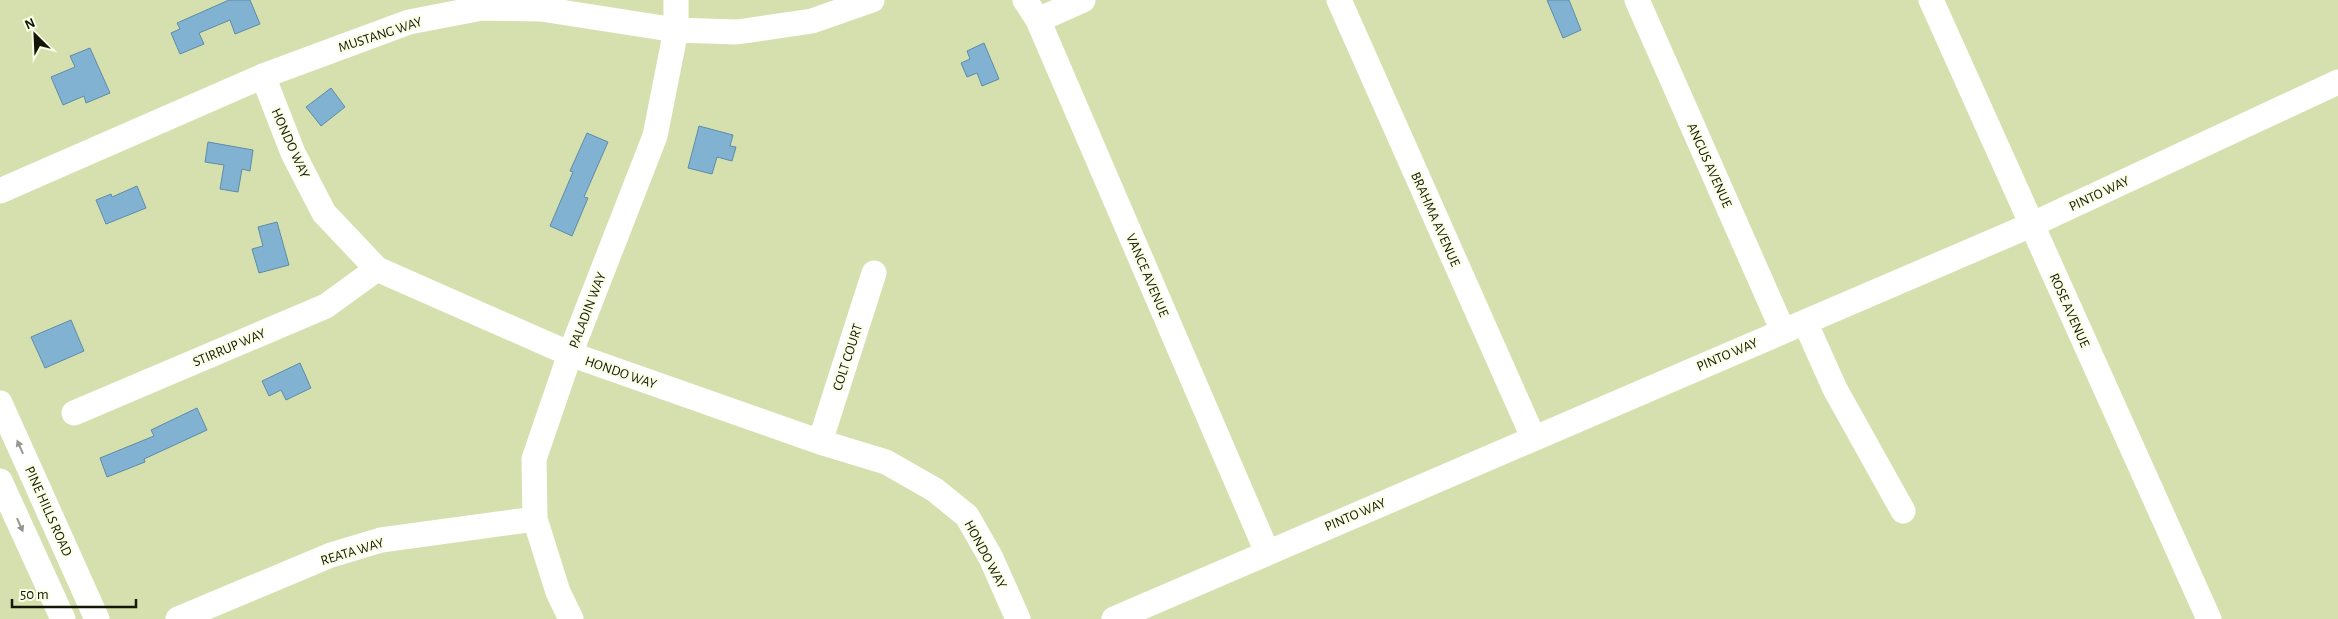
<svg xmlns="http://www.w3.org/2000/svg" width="2338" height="619" font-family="'Alegreya Sans',sans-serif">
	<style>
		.building { fill: #82b2d1; stroke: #5d8ca9 }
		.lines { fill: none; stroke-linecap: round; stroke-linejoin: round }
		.minor { stroke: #fff; stroke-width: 25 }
		.oneway { fill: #95978e }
		.labels { text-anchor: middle; stroke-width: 4; stroke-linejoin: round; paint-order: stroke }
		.street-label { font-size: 14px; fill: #141705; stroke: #f9fee5 }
	</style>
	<rect width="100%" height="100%" fill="#d6e0ae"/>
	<path class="building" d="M229,0H250L260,24L235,34L230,20L199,33L204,44L180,54L171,33L180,29L177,23Z
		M1547,0H1569L1581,30L1563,38Z
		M984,43L999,79L982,86L977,73L967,77L961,63L970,59L967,51Z
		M90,48L110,93L86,103L84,96L63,105L51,77L75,67L70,56Z
		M331,88L345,107L321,126L306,107Z
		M699,126L733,135L730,146L736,147L732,161L717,157L712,174L688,168Z
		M587,133L608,142L584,197L588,198L572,236L550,226L573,172L570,171Z
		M208,142L253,150L250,171L242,169L238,192L220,189L224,165L205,162Z
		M137,186L146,208L106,224L96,200L111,194L112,197Z
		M277,222L289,265L259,273L252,249L263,246L258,227Z
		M71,320L84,351L45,368L31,337Z
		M300,363L311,388L286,400L281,390L269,396L262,381Z
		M197,408L207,430L144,459L145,462L107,477L100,458L154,436L151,430Z"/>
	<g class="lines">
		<path class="minor" d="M1025,0L1038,20L1267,552
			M1339,0L1533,437
			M1637,0L1783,331
			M1931,0L2209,619
			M1038,20L1083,0
			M263,76L293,153L324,213L377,269L570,354L820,442L886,462L935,490L967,516L991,558L1018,619
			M0,191L263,76L409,22L482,8L541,9L676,30L737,32L812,21L872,0
			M1805,322L1835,389L1903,511
			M0,403L97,619
			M74,413L326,306L377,269
			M820,442L874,273
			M0,481L63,619
			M178,619L331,555L381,540L535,519
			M571,619L558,592L535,519L534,459L570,354L655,136L676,30V0
			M1114,619L2031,225L2338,82"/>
	</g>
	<defs><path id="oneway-solid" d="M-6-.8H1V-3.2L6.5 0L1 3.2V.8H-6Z" transform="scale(1.25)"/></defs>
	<g class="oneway">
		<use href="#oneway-solid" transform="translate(20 447) rotate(-114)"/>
		<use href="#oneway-solid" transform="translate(20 525) rotate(66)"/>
	</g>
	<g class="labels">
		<g class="street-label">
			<text transform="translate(380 34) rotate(-18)" y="5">MUSTANG WAY</text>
			<text transform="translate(291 143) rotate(66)" y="5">HONDO WAY</text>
			<text transform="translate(1710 165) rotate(66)" y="5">ANGUS AVENUE</text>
			<text transform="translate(2099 193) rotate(-25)" y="5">PINTO WAY</text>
			<text transform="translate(1436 219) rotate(66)" y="5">BRAHMA AVENUE</text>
			<text transform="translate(1148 275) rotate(67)" y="5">VANCE AVENUE</text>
			<text transform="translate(587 310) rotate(-69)" y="5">PALADIN WAY</text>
			<text transform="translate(2070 310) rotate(66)" y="5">ROSE AVENUE</text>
			<text transform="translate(229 347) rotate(-23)" y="5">STIRRUP WAY</text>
			<text transform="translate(1727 354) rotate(-23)" y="5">PINTO WAY</text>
			<text transform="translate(847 357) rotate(-72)" y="5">COLT COURT</text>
			<text transform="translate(621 372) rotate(19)" y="5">HONDO WAY</text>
			<text transform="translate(49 511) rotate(66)" y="5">PINE HILLS ROAD</text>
			<text transform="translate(1355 514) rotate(-23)" y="5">PINTO WAY</text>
			<text transform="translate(352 551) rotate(-17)" y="5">REATA WAY</text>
			<text transform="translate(986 554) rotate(62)" y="5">HONDO WAY</text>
		</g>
	</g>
	<g transform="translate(35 35) rotate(336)" stroke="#f9fee5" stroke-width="4" paint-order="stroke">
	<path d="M0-4L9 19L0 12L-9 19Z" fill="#141705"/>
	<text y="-8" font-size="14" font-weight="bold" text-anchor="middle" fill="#141705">N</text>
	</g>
	<path d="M12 599v8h124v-8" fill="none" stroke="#141705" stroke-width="2.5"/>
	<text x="20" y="599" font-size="15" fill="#141705" stroke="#f9fee5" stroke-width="4" paint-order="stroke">50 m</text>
</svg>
